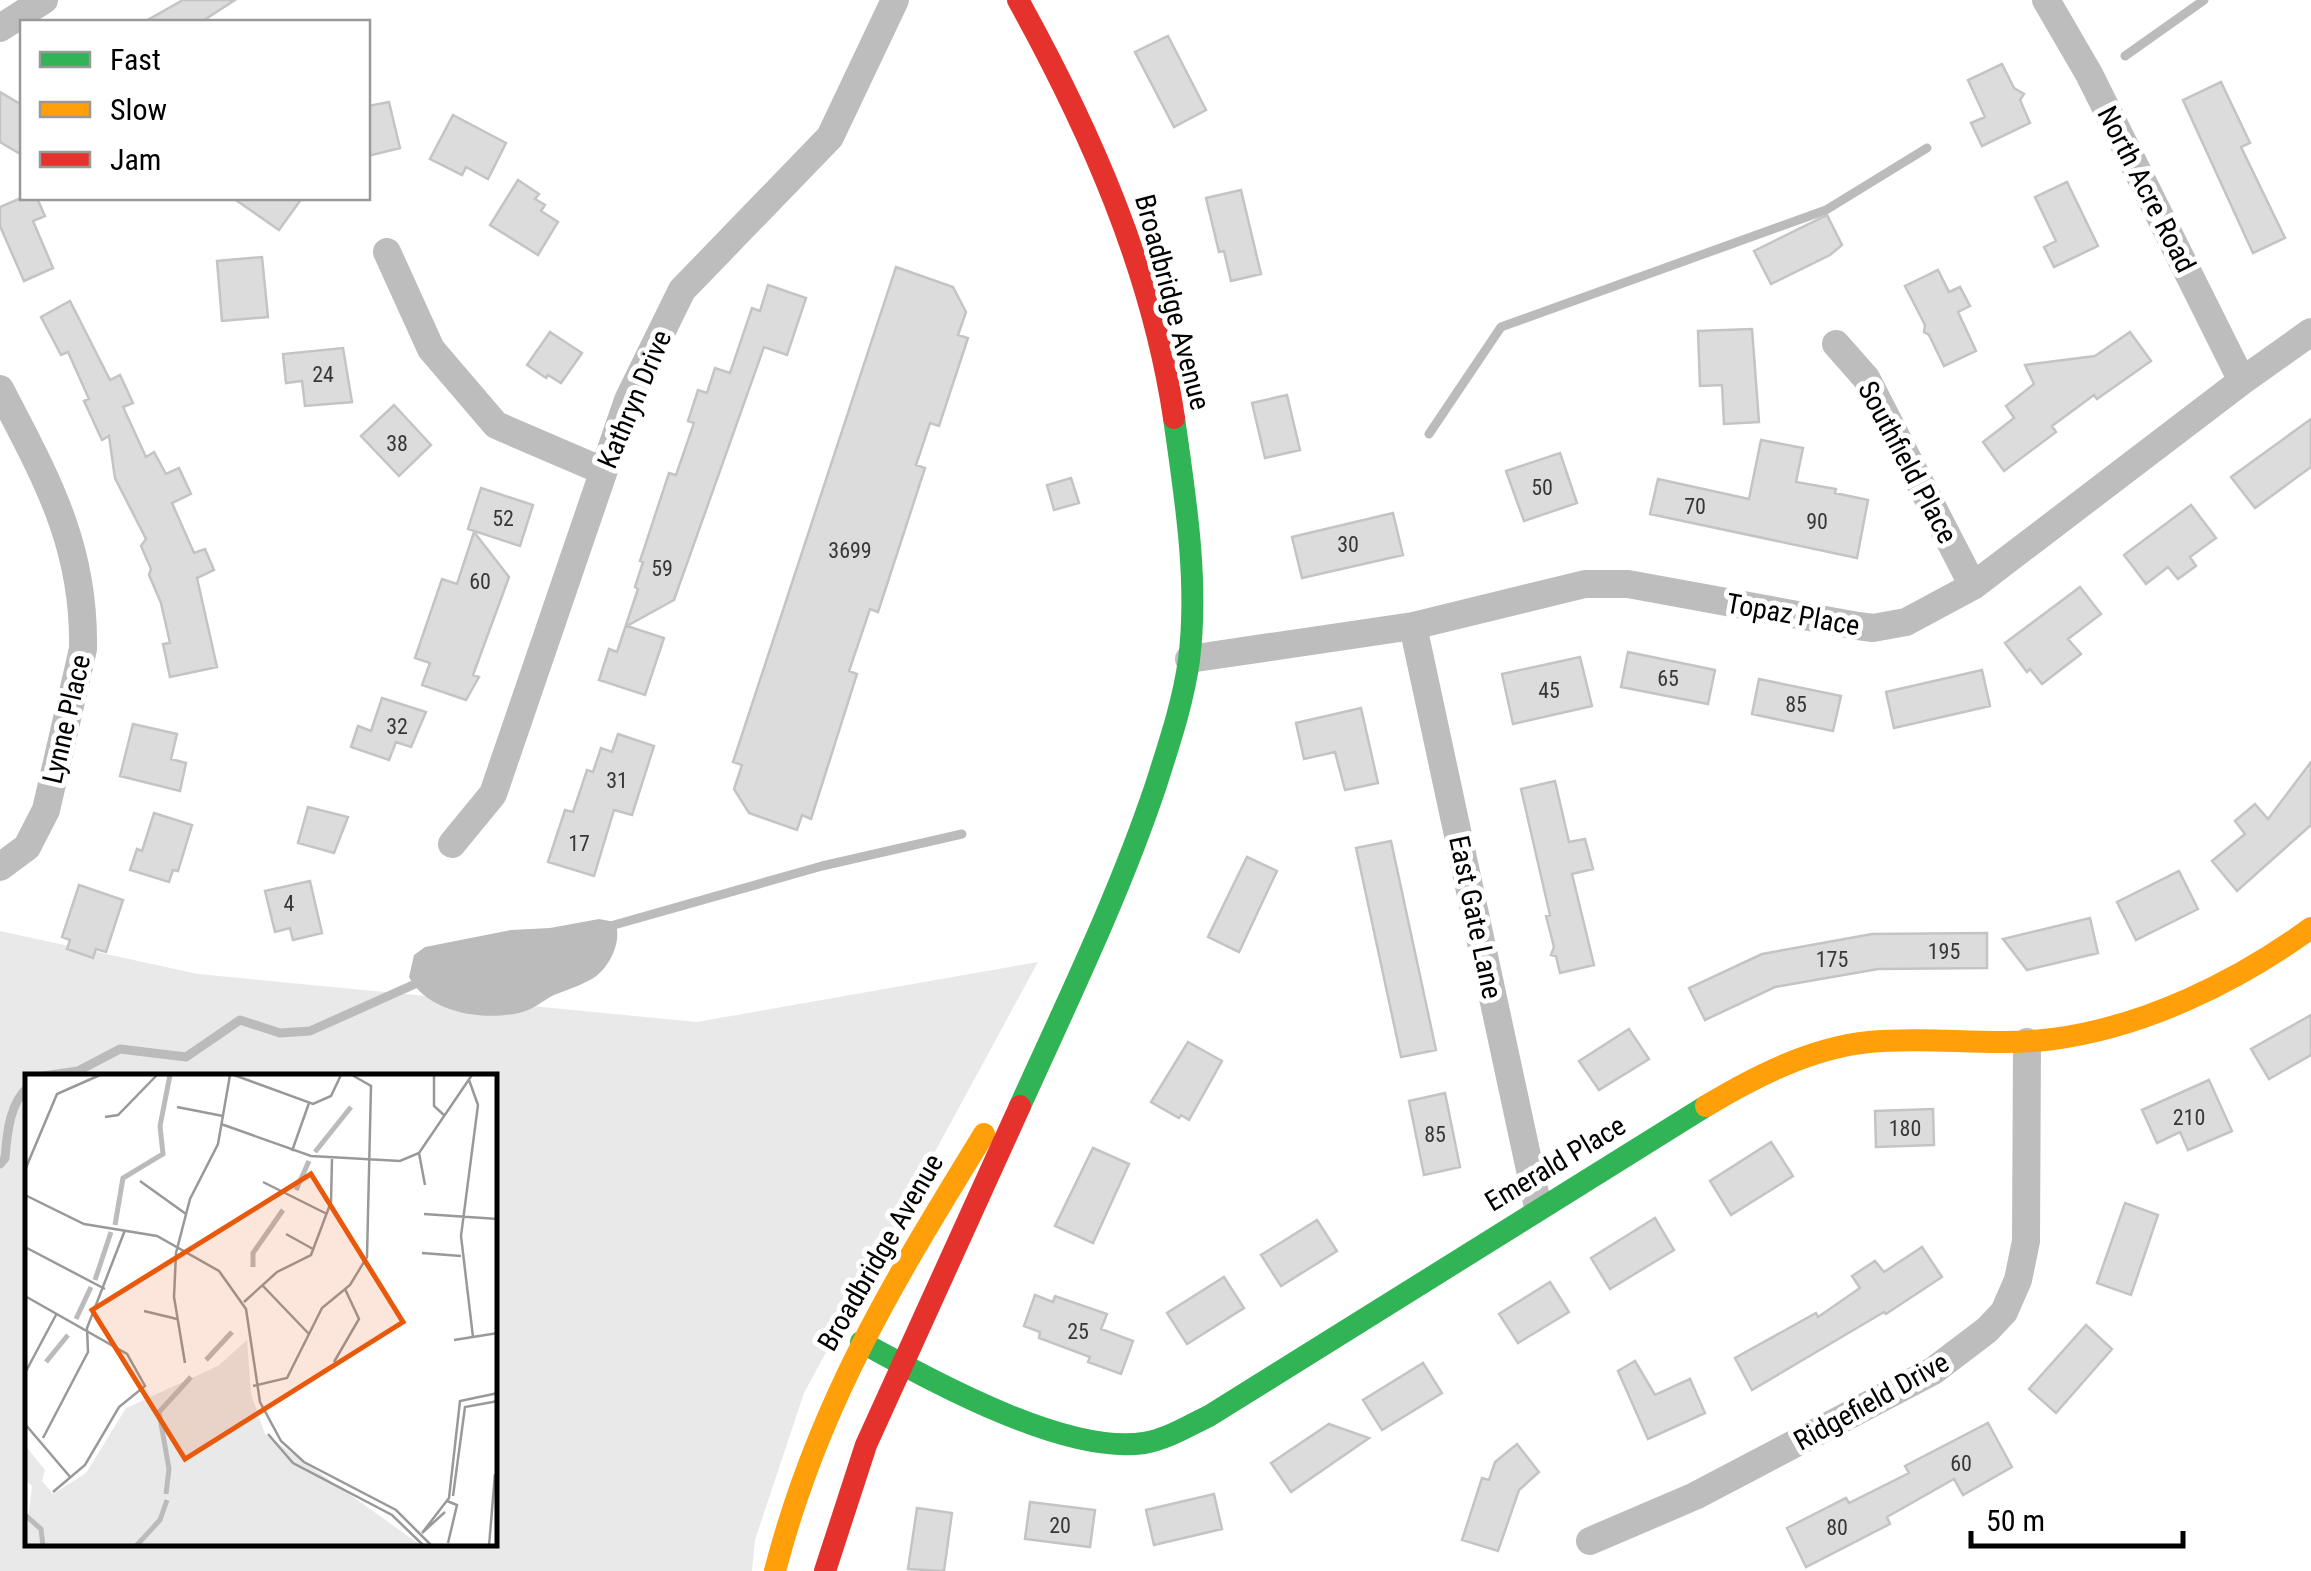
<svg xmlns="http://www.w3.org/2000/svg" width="2311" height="1571" font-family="'Roboto Condensed',sans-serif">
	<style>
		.green { fill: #e9e9e9; fill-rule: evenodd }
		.water { fill: #bbb }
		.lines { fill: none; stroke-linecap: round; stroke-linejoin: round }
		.stream { stroke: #bbb; stroke-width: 9 }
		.building { fill: #dcdcdc; stroke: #c4c4c4; stroke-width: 2.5 }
		.street { stroke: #bdbdbd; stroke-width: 28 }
		.fast { stroke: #30b455; stroke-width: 22 }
		.slow { stroke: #ff9f0a; stroke-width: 22 }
		.jam { stroke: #e5322d; stroke-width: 22 }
		.labels { text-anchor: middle; stroke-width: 10; stroke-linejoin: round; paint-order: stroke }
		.number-label { font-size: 22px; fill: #373737 }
		.street-label { font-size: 28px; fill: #000; stroke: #fff }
		.inset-river { fill: none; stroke: #bbb; stroke-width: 5 }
		.inset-road { fill: none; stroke: #999; stroke-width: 2.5 }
		.view { fill: #e8590c; fill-opacity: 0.15; stroke: #e8590c; stroke-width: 5 }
		.inset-edge { fill: none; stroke: #000; stroke-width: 5 }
	</style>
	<rect width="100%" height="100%" fill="#fff"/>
	<path class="green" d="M0,931L198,974L697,1022L1038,962L804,1393L755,1540L752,1571H0ZM28,1076H495V1544H28Z"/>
	<path class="water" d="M599,919L615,922C623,941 609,970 590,980C579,986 566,990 554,995C542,1001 533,1010 519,1013C483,1021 428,1013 409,977L414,955L425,947L511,930L550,928Z"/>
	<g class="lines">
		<path class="stream" d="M2125,56L2204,0
			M1429,434L1501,327L1826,210L1927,148
			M607,927L822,866L962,834
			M43,1076L78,1071L120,1049L186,1057L240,1020L280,1033L310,1031L424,980
			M0,1164L5,1158C7,1135 9,1104 28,1087"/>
	</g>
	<path class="building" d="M183,0H235L201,22H144Z
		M1168,36L1206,110L1174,127L1135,52Z
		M2002,64L2014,88L2024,94L2020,100L2030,123L1982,146L1971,123L1985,117L1968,80Z
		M2221,82L2250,143L2241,147L2285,238L2253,253L2183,100Z
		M0,92L22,105V155L0,142Z
		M389,102L400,148L368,156V106Z
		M453,115L506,143L488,179L466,167L462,175L430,159Z
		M518,180L539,194L535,199L545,205L541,211L558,222L538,255L490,225Z
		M2067,182L2098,246L2054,267L2044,247L2056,241L2035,197Z
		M1241,190L1261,274L1231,281L1224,251L1219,252L1206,198Z
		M21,198H37L45,216L33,221L53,268L24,281L0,226V207Z
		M233,198H302L279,230Z
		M1827,215L1842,245L1830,255L1771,284L1754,251Z
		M262,257L268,317L222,321L217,261Z
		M896,267L953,287L966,312L958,335L968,338L939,426L930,423L916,465L925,468L878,612L870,609L849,671L857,674L811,819L802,815L797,830L749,813L734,789L742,765L733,762Z
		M1938,270L1949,292L1960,287L1970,306L1958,312L1976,351L1944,366L1929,335L1924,332L1925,325L1905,286Z
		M768,285L806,298L787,355L764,347L674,600L627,626L664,638L645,695L599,680L609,649L617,652L638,589L635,587L643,562L640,561L669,473L676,475L694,423L688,421L698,390L707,393L715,368L730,373L752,308L760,311Z
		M70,301L110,380L120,375L133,403L123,407L146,457L154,452L166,474L179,468L191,494L172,503L194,553L205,549L214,570L197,578L217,667L170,677L163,644L170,643L161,603L149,575L151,569L141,546L146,539L115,478L109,436L102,440L84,401L89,399L68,352L61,355L41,317Z
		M1752,329L1759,422L1724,424L1722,385L1700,386L1698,331Z
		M550,332L582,353L561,383L548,375L546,378L527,365Z
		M2130,332L2151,361L2097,399L2094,395L2052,426L2056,432L2004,471L1983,442L2014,418L2006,406L2034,384L2025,365L2095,356Z
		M343,348L352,402L305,406L302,381L286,383L283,354Z
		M1287,395L1300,450L1265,458L1252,403Z
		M394,405L431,445L399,476L361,436Z
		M2311,419V467L2255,508L2231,477Z
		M1761,440L1803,448L1796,482L1836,489L1835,493L1868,500L1857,558L1650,514L1658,479L1749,499Z
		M1560,453L1577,503L1524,521L1506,471Z
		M1071,478L1079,503L1054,510L1047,485Z
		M481,488L533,505L520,546L468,529Z
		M2191,505L2216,538L2190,557L2196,566L2178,579L2168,567L2146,584L2124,555Z
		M1393,513L1403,555L1302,578L1292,537Z
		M474,532L509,577L473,675L479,677L466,700L422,685L430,663L415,658L442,579L457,584Z
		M2080,587L2101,614L2068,639L2081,654L2042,684L2030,669L2027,672L2005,643Z
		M1628,652L1715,670L1708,704L1621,687Z
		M1580,657L1592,706L1513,724L1502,674Z
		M1982,670L1990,706L1894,728L1886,692Z
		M1759,679L1841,696L1833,731L1752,714Z
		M382,698L426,712L411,747L396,742L389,760L351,747L358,726L371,731Z
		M1361,708L1378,783L1345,790L1335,752L1304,759L1296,723Z
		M133,724L177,734L171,759L186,763L180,791L120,776Z
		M618,734L654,746L632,815L614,810L594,876L548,862L565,810L573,812L587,770L593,772L601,748L612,752Z
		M2311,762V825L2237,891L2212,861L2245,834L2235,821L2255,804L2268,819Z
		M1555,781L1569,842L1585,839L1593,869L1572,874L1594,965L1560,973L1556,956L1551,955L1554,947L1546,916L1550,915L1521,789Z
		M308,807L348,817L334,853L298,843Z
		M154,813L192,825L178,871L173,870L169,882L130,870L137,849L142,851Z
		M1391,841L1436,1050L1401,1057L1356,848Z
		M1247,857L1277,871L1239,952L1208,937Z
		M2179,871L2198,909L2136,940L2117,902Z
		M310,881L322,933L293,940L290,928L275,932L265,891Z
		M79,885L123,900L106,952L96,949L93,958L67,949L70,940L62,937Z
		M2090,918L2098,953L2027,970L2003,939Z
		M1987,933V968L1878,969L1775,987L1705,1020L1689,988L1762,954L1872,934Z
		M2311,1015V1055L2269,1079L2251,1049Z
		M1629,1029L1649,1059L1599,1090L1579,1061Z
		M1188,1042L1222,1061L1189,1120L1181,1115L1179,1118L1151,1102Z
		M2209,1080L2232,1131L2188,1150L2180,1132L2157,1143L2142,1110Z
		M1445,1093L1460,1167L1424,1175L1409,1101Z
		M1933,1109L1934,1145L1876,1147L1875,1111Z
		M1771,1142L1793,1176L1731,1215L1710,1181Z
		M1093,1148L1129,1164L1093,1243L1055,1226Z
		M2125,1203L2158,1215L2131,1295L2097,1283Z
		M1655,1218L1674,1250L1610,1289L1591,1258Z
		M1317,1220L1337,1251L1281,1286L1261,1255Z
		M1922,1247L1942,1277L1886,1314L1884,1312L1752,1390L1735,1358L1816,1313L1818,1317L1860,1288L1852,1276L1875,1261L1884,1272Z
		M1224,1277L1244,1308L1187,1344L1167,1313Z
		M1550,1282L1569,1312L1518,1343L1499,1314Z
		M1035,1295L1053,1302L1055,1296L1107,1314L1101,1329L1133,1341L1121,1374L1088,1362L1090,1357L1039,1338L1040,1332L1024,1326Z
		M2086,1325L2112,1349L2056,1413L2029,1389Z
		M1635,1361L1655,1395L1690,1379L1705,1413L1648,1439L1618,1371Z
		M1423,1363L1442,1393L1382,1430L1363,1400Z
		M1988,1423L2012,1467L1963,1495L1954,1479L1887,1517L1890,1524L1806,1567L1787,1528L1846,1498L1849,1503L1909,1473L1905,1466Z
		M1329,1424L1369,1438L1291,1492L1271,1463Z
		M1517,1444L1539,1472L1519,1490L1498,1551L1462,1540L1482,1478L1489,1480L1495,1462Z
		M1214,1494L1222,1529L1154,1545L1146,1510Z
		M1030,1502L1095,1510L1090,1547L1025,1539Z
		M917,1508L952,1513L944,1571L908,1569Z"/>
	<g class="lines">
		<path class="street" d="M2046,0L2089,74L2242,381
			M0,28L44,0
			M387,252L431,349L496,425L603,471
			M1836,344L1866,378L1973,586
			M0,389C46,478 85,545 83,649L46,810L27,847L0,867
			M1413,626L1538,1207
			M1189,659L1413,626L1585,584H1628L1858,626L1873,628L1906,622L1973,586L2242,381L2311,332
			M452,844L493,794L628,400L682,290L830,137L895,0
			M1590,1541L1695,1496L1933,1371L1987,1330L2004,1312L2018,1280L2026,1241L2027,1042"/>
		<path class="fast" d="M1020,1106C1068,1000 1119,895 1156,785C1169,744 1183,703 1189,660C1199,581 1185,496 1174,418
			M861,1342C931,1380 1064,1455 1144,1443C1168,1439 1188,1426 1209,1416L1706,1106"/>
		<path class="slow" d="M1706,1106C1756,1076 1811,1048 1869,1042C1930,1036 1992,1047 2053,1039C2144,1027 2237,982 2311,928
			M775,1571C818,1404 895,1279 984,1134"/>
		<path class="jam" d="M1018,0C1090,130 1152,270 1174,418
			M825,1571L866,1445L1020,1106"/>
	</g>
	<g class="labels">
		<g class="number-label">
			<text x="323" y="382">24</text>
			<text x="397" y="451">38</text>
			<text x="1542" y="495">50</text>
			<text x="1695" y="514">70</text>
			<text x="503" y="526">52</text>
			<text x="1817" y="529">90</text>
			<text x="1348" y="552">30</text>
			<text x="850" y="558">3699</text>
			<text x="662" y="576">59</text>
			<text x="480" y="589">60</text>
			<text x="1668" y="686">65</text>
			<text x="1549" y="698">45</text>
			<text x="1796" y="712">85</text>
			<text x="397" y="734">32</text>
			<text x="617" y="788">31</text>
			<text x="579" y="851">17</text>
			<text x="289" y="911">4</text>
			<text x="1944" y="959">195</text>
			<text x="1832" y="967">175</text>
			<text x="2189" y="1125">210</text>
			<text x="1905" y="1136">180</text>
			<text x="1435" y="1142">85</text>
			<text x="1078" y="1339">25</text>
			<text x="1961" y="1471">60</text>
			<text x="1060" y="1533">20</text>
			<text x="1837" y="1535">80</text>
		</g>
		<g class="street-label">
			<text transform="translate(2147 189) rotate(63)" y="10">North Acre Road</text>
			<text transform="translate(1173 302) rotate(75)" y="10">Broadbridge Avenue</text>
			<text transform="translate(634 399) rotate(-67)" y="10">Kathryn Drive</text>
			<text transform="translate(1908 462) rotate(62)" y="10">Southfield Place</text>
			<text transform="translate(1793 614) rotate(10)" y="10">Topaz Place</text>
			<text transform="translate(66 719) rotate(-77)" y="10">Lynne Place</text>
			<text transform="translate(1476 917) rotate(78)" y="10">East Gate Lane</text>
			<text transform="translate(1555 1163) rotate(-31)" y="10">Emerald Place</text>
			<text transform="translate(880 1252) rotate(-60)" y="10">Broadbridge Avenue</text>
			<text transform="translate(1871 1401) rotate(-29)" y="10">Ridgefield Drive</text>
		</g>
	</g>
	<g transform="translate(25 1074)">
		<rect width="472" height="472" fill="#fff"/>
		<path d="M222,266L226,320L240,360L397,472H0L7,412L0,406V371L20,396L17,407L28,420L61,399L101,334L193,292Z" fill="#e9e9e9"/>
		<path class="inset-river" d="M290,78L326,33M271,116L284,87M90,151L98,104L138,80L135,52L145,1M228,193V179L258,136M70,206L86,158M51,245L66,213M181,286L207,258M21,288L43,261M141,420L144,395L134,338L166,303M0,441L16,455L18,472M111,472L135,446L142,426"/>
		<path class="inset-road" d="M209,1L288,30L306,22L316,1M409,1V32L420,42M444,6L453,31L436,162L448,263M152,33L198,42M80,43L93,41L132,1M196,50L286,82L375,87L394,79L447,1M267,77L284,29M394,79L400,111M0,96L32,20L75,1M115,107L161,140M238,108L302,140M0,121L59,150L132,162L194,197L221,235L235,328L256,367L279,388L371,436L407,472M399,140L473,145M261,160L288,175M0,173L80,215M397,179L436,182M238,212L284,260M0,222L102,280L120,312L94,333L60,391L28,418M219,228L252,198L286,181L306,128L307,85M119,237L152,245M429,266L473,259M309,288L334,245L320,215M160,289L149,223L151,179L165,125L193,70L205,1M0,299L32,239M228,312L262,304L297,234L325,211L342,183L346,12L327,1M0,350L46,404M243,360L268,389L367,441L399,472M18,364L63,278L62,254L100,156M428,422L440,333L473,327M422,427L432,431L423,469M397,459L424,424L435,327L473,319M397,459L420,438M464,472L470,400"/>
		<path class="view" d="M286,100L378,248L160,385L67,236Z"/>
		<rect width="472" height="472" class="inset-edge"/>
	</g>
	<rect x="20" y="20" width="350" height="180" fill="#ffffff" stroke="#999999" stroke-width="2.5"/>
	<rect x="40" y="52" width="50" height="15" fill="#30b455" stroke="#999999" stroke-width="2.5"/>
	<text x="110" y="70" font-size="30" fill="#000000">Fast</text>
	<rect x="40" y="102" width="50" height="15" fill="#ff9f0a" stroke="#999999" stroke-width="2.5"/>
	<text x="110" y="120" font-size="30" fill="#000000">Slow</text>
	<rect x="40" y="152" width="50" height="15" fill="#e5322d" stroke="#999999" stroke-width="2.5"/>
	<text x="110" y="170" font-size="30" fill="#000000">Jam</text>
	<path d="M1971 1531v15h212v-15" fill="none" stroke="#000000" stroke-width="5"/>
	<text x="1986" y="1531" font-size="30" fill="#000000" stroke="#ffffff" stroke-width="8" paint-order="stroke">50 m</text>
</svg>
